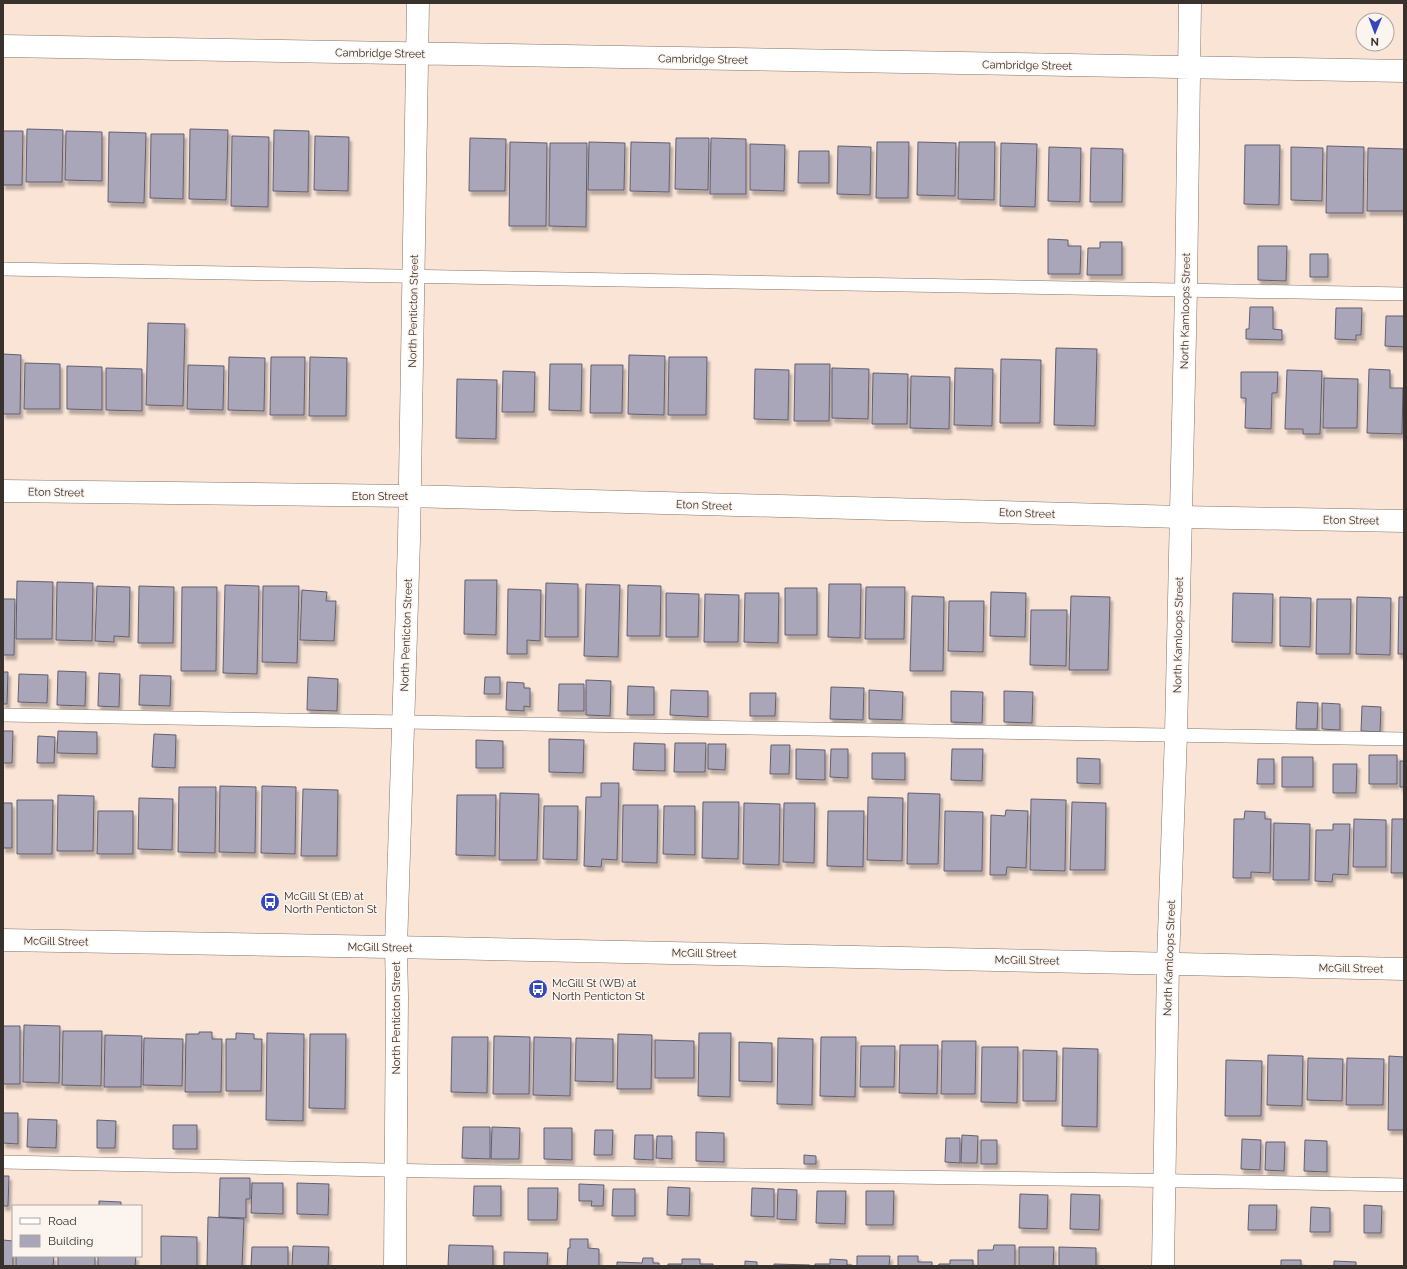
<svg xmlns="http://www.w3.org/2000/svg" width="1407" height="1269" font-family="Raleway,sans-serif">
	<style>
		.building { fill: #a9a6ba; stroke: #615e70; filter: url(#shadow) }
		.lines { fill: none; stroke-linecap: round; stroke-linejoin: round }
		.lane-casing { stroke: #867468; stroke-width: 14 }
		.street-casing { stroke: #867468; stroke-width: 23 }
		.secondary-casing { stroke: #867468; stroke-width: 23 }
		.lane { stroke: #fff; stroke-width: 13 }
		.street { stroke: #fff; stroke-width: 22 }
		.secondary { stroke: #fff; stroke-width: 22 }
		.labels { text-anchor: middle; stroke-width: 3; stroke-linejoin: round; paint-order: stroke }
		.street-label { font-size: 11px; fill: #39312c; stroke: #fcf4ee }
		.poi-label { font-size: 11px; fill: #39312c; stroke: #fcf4ee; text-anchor: start }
	</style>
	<defs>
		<filter id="shadow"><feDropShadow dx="2.5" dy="4.5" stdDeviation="1" flood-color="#0004"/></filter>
	</defs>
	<rect width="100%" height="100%" fill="#f9e4d6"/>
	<path class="building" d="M27,129L63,130L62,182H26Z
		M190,129L228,130L226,200L189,199Z
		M274,130L309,131L308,192L273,191Z
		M3,131H23L22,185H3Z
		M66,131L102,132V181L65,180Z
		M109,132L146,133L144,203L108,202Z
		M151,134H184L183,199L150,198Z
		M232,136L269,137L268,207L231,206Z
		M315,136L349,137L348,191L314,190Z
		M470,138L506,139L505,191H469Z
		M676,138H709L708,190L675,189Z
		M711,138L746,139V194H710Z
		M510,142L547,143L546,226H509Z
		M589,142L625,143L624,190H588Z
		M631,142L670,143L669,192L630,191Z
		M877,142H909L908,198H876Z
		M918,142L956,143L955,196L917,195Z
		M959,142H995L994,200L958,199Z
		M550,143H587L586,227L549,226Z
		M1001,143L1037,144L1035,207L1000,206Z
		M750,144L785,145L784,191L750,190Z
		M1245,145H1280L1279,205L1244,204Z
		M838,146L871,147L870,195L837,194Z
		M1327,146L1364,147L1363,213H1326Z
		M1049,147L1081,148L1080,202L1048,201Z
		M1291,147L1323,148L1322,201L1291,200Z
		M1091,148L1123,149L1122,202H1090Z
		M1368,148L1404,149V211H1367Z
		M799,151H829V183H798Z
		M1048,239L1068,240V246H1081L1080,274H1048Z
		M1100,242H1122V275H1087L1088,248H1100Z
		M1258,246H1287L1286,281L1258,280Z
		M1310,254H1328V277H1310Z
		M1250,307H1273V329L1282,330V340L1246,339V329H1249Z
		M1336,308H1362L1361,335H1356V340L1335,339Z
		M1386,316H1404V347L1385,346Z
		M148,323L185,324L183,406L146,405Z
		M1056,348L1097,349L1095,426L1054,425Z
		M3,354L21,355L20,414H3Z
		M629,355L665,356L664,415L628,414Z
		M229,357L265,358L264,411L228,410Z
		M271,357H305L304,415H270Z
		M310,357L347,358L346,416H309Z
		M669,357H707L706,415H668Z
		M1001,359L1041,360L1040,423H1000Z
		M25,363L60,364V409H24Z
		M550,364H582L581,411L549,410Z
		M795,364H830L829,421H794Z
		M188,365L224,366L223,410L187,409Z
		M591,365H623L622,413H590Z
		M67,366L102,367V410L67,409Z
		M106,368L142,369V411L106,410Z
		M832,368L869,369L868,419L832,418Z
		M955,368L993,369L992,426L954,425Z
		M755,369L789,370L788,420L754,419Z
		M1369,369L1390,370V388H1403L1402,434L1367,433Z
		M1287,370L1322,371L1320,434H1303V429H1285Z
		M503,371L535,372L534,412H502Z
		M1241,372H1278L1277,393H1272L1271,429L1245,428L1246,398H1241Z
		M873,373L908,374L907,424H872Z
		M911,376L950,377L949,429L910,428Z
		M1324,378L1358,379L1357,428H1323Z
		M457,379L497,380L496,439L456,438Z
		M465,580H497L496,635L464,634Z
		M17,581L53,582L52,639H16Z
		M57,582L93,583L92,641L56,640Z
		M546,583L578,584V637H545Z
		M586,584L620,585L618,657L584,656Z
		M829,584H861L860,638L828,637Z
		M225,585L259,586L257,674L223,673Z
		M628,585L661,586L660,636H627Z
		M97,586L130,587L129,637L114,636V642L95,641Z
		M139,586L174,587L173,643H138Z
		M263,586H299L297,663L262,662Z
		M182,587H217L216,671H181Z
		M866,587H905L904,639H865Z
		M785,588H817V635H785Z
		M508,589L541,590L540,641L527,640V654H507Z
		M302,590L327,592L326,601H336L334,641L300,640Z
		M991,592L1026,593L1025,637L990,636Z
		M666,593L699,594L698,637H666Z
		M745,593H779L778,643L744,642Z
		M1233,593L1273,594L1272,643L1232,642Z
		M705,594L739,595L738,642H704Z
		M912,596L944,597L943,671H910Z
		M1071,596L1110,597L1108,670H1069Z
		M1280,597L1311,598L1310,647L1280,646Z
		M1357,597L1391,598L1390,655L1356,654Z
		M1399,597H1404V654H1398Z
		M3,599H15L14,655H3Z
		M1317,599H1351L1350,654H1316Z
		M949,601H984L983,652L948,651Z
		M1031,610H1067L1066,666L1030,665Z
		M58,671L86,672L85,706L57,705Z
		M3,672H8L7,704H3Z
		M99,673L120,674L119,707L98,706Z
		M19,674L48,675L47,703L18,702Z
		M140,675L171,676L170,706L139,705Z
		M308,677L338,679L337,711L307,710Z
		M485,677H500V694H484Z
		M586,680L611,681L610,716L586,715Z
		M507,682L524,683V688H530V707L524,706V711L506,710Z
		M559,684H584V711H558Z
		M628,686L654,687V715H627Z
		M831,687L864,688L863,720L830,719Z
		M671,690L708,691V717L670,715Z
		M869,690L903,692L902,720L869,719Z
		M951,691L983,692L982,723L951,722Z
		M1004,691L1033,692L1032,723L1004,722Z
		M750,693H776L775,716H750Z
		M1297,702L1318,703L1317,729H1296Z
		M1322,703L1340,704V730L1322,729Z
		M1362,706L1381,707L1380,732L1361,731Z
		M3,731H13L12,763H3Z
		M58,731L97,732V754L57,753Z
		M154,734L176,735L175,768L152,767Z
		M38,736L55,737L54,763H37Z
		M549,739L584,740L583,773L549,772Z
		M476,740L503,741V768H476Z
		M634,743L665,744V771L633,770Z
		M675,743H706L705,772H674Z
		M708,744H726L725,770L708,769Z
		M771,745H790L789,774H770Z
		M796,749L825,750V780L796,779Z
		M831,749H848V778L830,777Z
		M952,749H983L982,781L951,780Z
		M872,753H905V780L872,779Z
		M1369,755H1397V784H1369Z
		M1282,757H1313V787H1282Z
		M1077,758L1100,759V784L1077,783Z
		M1258,759H1274V784H1257Z
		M1400,761H1404V787H1400Z
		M1333,764H1357L1356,793H1333Z
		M601,783H619L617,860L602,859L601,867L584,866L586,797H601Z
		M220,786L256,787L255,853L219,852Z
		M262,786L296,787L295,854L261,853Z
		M179,787H216L215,853L178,852Z
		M303,789L338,790L337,856H301Z
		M500,793L539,794L537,860H499Z
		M908,793L940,794L938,864H907Z
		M58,795L94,796L93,851H57Z
		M457,795H496L495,856L456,855Z
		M868,797L903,798L902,861L867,860Z
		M139,798L173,799L172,850L138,849Z
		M1031,799L1066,800L1065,871L1030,870Z
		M17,800H53L52,854H17Z
		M703,802H739L738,859L702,858Z
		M1072,802L1106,803L1105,870H1070Z
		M3,803H12V848H3Z
		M744,803L780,804L779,865L743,864Z
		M784,803H815L814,863L783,862Z
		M623,805H658L657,863L622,862Z
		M544,806H578L577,860L543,859Z
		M664,806H695V855L663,854Z
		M1006,810L1028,811L1026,868L1007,867L1006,875H990L991,815L1005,816Z
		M98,811H133V854H97Z
		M828,811H864L863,867L827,866Z
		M945,811L983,812L982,871H944Z
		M1245,811L1265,812V819H1271L1270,873L1251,872V878H1233L1234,819H1244Z
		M1354,819L1386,820V867H1353Z
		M1392,819H1404V873H1391Z
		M1274,823L1310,824L1309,880H1273Z
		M1333,824H1350L1348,875L1333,874L1332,882L1315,881L1316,830H1333Z
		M24,1025L60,1026L59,1083L23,1082Z
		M3,1026H20V1084H3Z
		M63,1031H102L101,1086L62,1085Z
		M199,1032H212V1039H222L221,1092H185L186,1034H199Z
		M236,1033L254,1034V1039H262L261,1091H226V1039H236Z
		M267,1033L304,1034L303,1121L266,1120Z
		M699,1033H731L730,1097L698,1096Z
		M310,1034H346L345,1109L309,1108Z
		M618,1034L652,1035L651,1089H617Z
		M105,1035L142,1036L141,1087H104Z
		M494,1036L530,1037L529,1094H493Z
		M452,1037H488L487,1093L451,1092Z
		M534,1037L571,1038L570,1096L533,1095Z
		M821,1037H856L855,1097L820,1096Z
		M144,1038L183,1039L182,1086L143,1085Z
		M576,1038L613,1039V1082L575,1081Z
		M778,1038L813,1039L812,1105L777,1104Z
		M655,1040L694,1041V1078H655Z
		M942,1041H976L975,1094H941Z
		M739,1042L772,1043V1082L739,1081Z
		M900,1045H938L937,1094L899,1093Z
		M861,1046H895L894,1087H860Z
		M982,1047H1018L1017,1103L981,1102Z
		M1063,1048L1098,1049L1097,1127L1062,1126Z
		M1023,1050L1057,1051L1056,1101H1023Z
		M1268,1055L1303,1056L1302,1106L1267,1105Z
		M1389,1056L1404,1057V1130H1388Z
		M1308,1058L1343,1059L1342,1101L1307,1100Z
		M1347,1058L1384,1059L1383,1105H1346Z
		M1226,1060L1262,1061L1261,1116H1225Z
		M3,1113H18V1144L3,1143Z
		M28,1119L57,1120L56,1148L27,1147Z
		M97,1120L116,1121L115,1148H97Z
		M173,1125H197V1149H173Z
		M463,1127H490V1159L462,1158Z
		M492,1127L520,1128L519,1159H491Z
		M544,1128H572V1160L544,1159Z
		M595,1130H613L612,1155H594Z
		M696,1132L724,1133V1162L696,1161Z
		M635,1135H653V1160L634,1159Z
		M962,1135L978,1136L977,1163H961Z
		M657,1136H672V1159L656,1158Z
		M946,1138H960V1163L945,1162Z
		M1242,1139L1261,1140L1260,1170L1241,1169Z
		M981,1140H997V1164H981Z
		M1305,1140L1327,1141V1172L1304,1171Z
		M1266,1142H1285L1284,1171L1265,1170Z
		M804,1155L816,1156V1164H804Z
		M3,1176H9L8,1206H3Z
		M220,1178H250V1199H246V1218L219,1217Z
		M252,1183H283V1214L251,1213Z
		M297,1183L329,1184L328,1215L297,1214Z
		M579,1184L604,1185L603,1206H591L592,1201H579Z
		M474,1186H501V1216H473Z
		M668,1187L690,1188L689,1216L667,1215Z
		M528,1188H558L557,1220H528Z
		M752,1188L774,1189V1217L751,1216Z
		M613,1189H635V1216H612Z
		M778,1189L797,1190L796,1220L777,1219Z
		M817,1191H846L845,1224L816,1223Z
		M866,1191H894L893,1225H866Z
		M1020,1194L1048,1195L1047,1229L1019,1228Z
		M1071,1194L1100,1195L1099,1230L1070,1229Z
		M99,1201L121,1202V1206H99Z
		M1249,1205H1277L1276,1230H1248Z
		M1364,1205L1382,1206L1381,1233H1364Z
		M1311,1207L1330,1208V1232H1310Z
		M208,1217L244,1219L242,1266H207Z
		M161,1236L197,1237V1266H161Z
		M570,1239H588V1248L599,1249V1266H567L568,1248H570Z
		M3,1240L13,1241V1266H3Z
		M449,1245L493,1246V1266H448Z
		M994,1245H1015V1266H978V1250H993Z
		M293,1246L329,1247L328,1266H292Z
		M252,1247H288V1266H251Z
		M1019,1247H1054L1053,1266H1019Z
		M1059,1247L1096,1248V1266H1059Z
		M504,1252L548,1253L547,1266H504Z
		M16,1256H54L53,1266H16Z
		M58,1256H95V1266H58Z
		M98,1256H136L135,1266H98Z
		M857,1256H890L889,1266H857Z
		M898,1256H918V1262H932V1266H898Z
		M643,1258H653V1263H659V1266H617V1262L642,1263Z
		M682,1259H700V1264H713V1266H668V1264H682Z
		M830,1259L847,1260V1265H852V1266H815V1264H830Z
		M950,1260H973V1266H938L939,1264H950Z
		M1281,1260H1301V1266H1281Z
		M745,1261L757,1262V1266H745Z
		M1334,1261L1356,1262V1266H1334Z
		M774,1264L810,1265V1266H774Z"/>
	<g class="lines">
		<g class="lane-casing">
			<path id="lane" d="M3,269L1404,294
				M3,715C470,725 937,730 1404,739
				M3,1162L430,1171L1129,1180L1404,1185"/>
		</g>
		<g class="street-casing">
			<path id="street" d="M3,46L1404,71
				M3,491L409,496L1181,517L1404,521
				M395,1266L397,997L396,947L409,540L418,3
				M1163,1266L1168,963L1176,734L1186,290L1190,3"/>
		</g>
		<g class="secondary-casing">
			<path id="secondary" d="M3,940L443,948L1404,969"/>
		</g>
		<use href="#lane" class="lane"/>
		<use href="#street" class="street"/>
		<use href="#secondary" class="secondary"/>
	</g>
	<defs>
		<g id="bus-disc" transform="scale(1)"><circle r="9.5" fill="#3548ba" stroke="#fcf4ee"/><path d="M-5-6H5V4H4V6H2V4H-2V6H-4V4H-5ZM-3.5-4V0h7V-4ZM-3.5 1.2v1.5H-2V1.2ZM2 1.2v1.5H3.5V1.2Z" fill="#fff"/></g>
	</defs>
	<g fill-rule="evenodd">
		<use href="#bus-disc" x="270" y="902"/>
		<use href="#bus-disc" x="538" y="989"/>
	</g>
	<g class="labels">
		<g class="street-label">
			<text transform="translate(380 53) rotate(1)" y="4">Cambridge Street</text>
			<text transform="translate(703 59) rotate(1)" y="4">Cambridge Street</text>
			<text transform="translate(1027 65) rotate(1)" y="4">Cambridge Street</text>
			<text transform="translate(413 311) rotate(-89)" y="4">North Penticton Street</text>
			<text transform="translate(1185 311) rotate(-89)" y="4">North Kamloops Street</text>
			<text transform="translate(56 492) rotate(1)" y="4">Eton Street</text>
			<text x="380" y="500">Eton Street</text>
			<text transform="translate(704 505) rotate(2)" y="4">Eton Street</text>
			<text transform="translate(1027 513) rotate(2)" y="4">Eton Street</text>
			<text transform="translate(1351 520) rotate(1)" y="4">Eton Street</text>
			<text transform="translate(406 635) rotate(-88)" y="4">North Penticton Street</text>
			<text transform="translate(1178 635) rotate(-89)" y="4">North Kamloops Street</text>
			<text transform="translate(56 941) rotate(1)" y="4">McGill Street</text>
			<text transform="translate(380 947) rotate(1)" y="4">McGill Street</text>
			<text transform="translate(704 953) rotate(1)" y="4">McGill Street</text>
			<text transform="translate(1169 958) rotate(-88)" y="4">North Kamloops Street</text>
			<text transform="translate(1027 960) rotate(1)" y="4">McGill Street</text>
			<text transform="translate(1351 968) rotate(1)" y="4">McGill Street</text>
			<text transform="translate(396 1018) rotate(-90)" y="4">North Penticton Street</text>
		</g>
		<g class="poi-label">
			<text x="284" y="900">McGill St (EB) at<tspan x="284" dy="13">North Penticton St</tspan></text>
			<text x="552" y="987">McGill St (WB) at<tspan x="552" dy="13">North Penticton St</tspan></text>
		</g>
	</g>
	<rect width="1407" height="1269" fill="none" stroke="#39312c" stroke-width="8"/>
	<rect x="12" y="1205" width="130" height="52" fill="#fcf4ee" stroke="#aea6a0"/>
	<rect x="20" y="1218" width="20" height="6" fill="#ffffff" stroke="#aea6a0"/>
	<text x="48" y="1225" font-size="12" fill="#39312c">Road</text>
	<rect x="20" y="1235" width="20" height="12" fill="#a9a6ba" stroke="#aea6a0"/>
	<text x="48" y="1245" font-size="12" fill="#39312c">Building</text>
	<g transform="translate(1375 32) rotate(181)"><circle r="19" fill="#fcf4ee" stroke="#aea6a0"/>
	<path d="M0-3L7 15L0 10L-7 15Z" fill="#3548ba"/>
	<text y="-6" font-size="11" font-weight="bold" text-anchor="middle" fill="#39312c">N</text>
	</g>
</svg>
